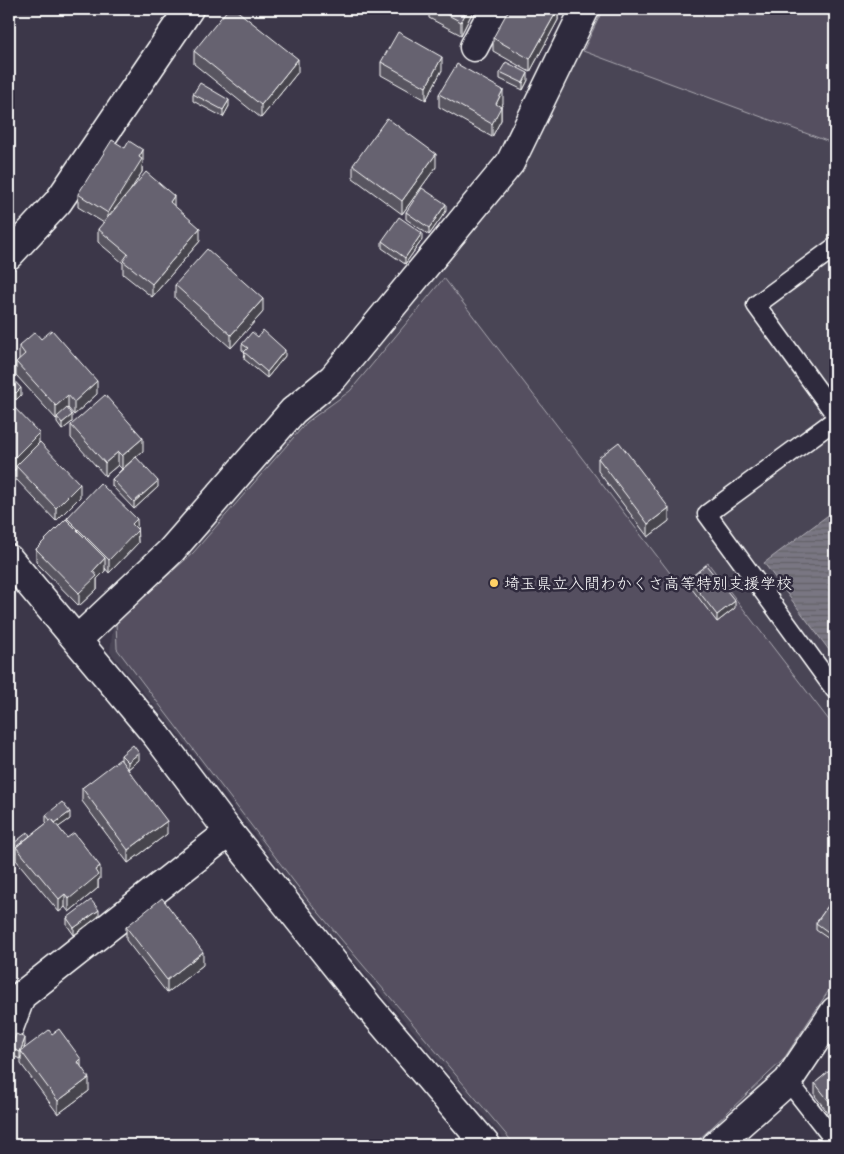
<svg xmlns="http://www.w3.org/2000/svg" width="844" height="1154" font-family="Kalam,'Klee One',sans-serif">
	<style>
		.built { fill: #494455 }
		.pitch { fill: #555060; stroke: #aaa8b0 }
		.water { fill: url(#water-rules); stroke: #afadb4 }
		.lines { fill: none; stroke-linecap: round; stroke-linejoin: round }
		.lane-casing { stroke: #fff; stroke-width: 21 }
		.street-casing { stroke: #fff; stroke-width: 31 }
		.lane { stroke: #2f2a3d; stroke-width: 18 }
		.street { stroke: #2f2a3d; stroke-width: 28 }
		.wall { fill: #585460; stroke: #fff }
		.shaded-wall { fill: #47454e; stroke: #fff }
		.building { fill: #666270; stroke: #fff }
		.poi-dot { fill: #ffd166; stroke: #2f2a3d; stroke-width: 2 }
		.labels { text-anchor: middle; stroke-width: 5; stroke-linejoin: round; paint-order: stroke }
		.poi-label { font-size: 16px; fill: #fff; stroke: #2f2a3d; text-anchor: start }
	</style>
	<defs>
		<pattern id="water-rules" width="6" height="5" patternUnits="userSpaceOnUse" patternTransform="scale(1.25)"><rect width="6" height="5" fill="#797682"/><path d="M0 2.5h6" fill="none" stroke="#626167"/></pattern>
	</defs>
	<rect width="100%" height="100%" fill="#3c3749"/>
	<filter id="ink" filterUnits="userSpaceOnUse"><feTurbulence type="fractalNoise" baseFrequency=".02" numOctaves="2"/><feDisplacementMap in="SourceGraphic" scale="10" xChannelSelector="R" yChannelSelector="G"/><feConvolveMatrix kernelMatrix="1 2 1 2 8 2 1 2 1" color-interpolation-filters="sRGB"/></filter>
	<g filter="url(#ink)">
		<path class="built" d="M600,9H835V992L788,1062L700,1145H509L304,901L195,755L110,652L114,619L304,417L345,386L519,174Z"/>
		<path class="pitch" d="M603,9H835V144L583,51Z
			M444,278L680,586L708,563L835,728V981L783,1060L693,1145H515L308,900L117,649L116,621L193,553L307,422L350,391Z"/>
		<path class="water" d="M835,510V658L764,563Z"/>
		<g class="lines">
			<g class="lane-casing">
				<path id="lane" d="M835,247L756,305L835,414
					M835,420L707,514L835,690
					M788,1081L835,1141"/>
			</g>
			<g class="street-casing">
				<path id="street" d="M474,47L494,9
					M9,255L58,202L189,9
					M9,559L157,736L229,832L368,1006L486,1145
					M78,639L170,552L293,411L333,378L510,163L585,9
					M9,1028L21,996L229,832
					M716,1145L788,1081L835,1011"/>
			</g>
			<use href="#lane" class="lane"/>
			<use href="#street" class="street"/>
		</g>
		<path class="wall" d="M429,9H474L461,35L429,18Z
			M558,9V20L530,72L493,51V38Z
			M194,51L298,72L261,118L194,64Z
			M381,62L442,70L426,100L381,75Z
			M500,72L528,80L523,90L500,79Z
			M193,94L229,106L223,117L193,101Z
			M439,94L503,103L501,107V120L492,137L439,107Z
			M143,163L142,166V172L126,196L174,206L200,241L152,297L123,274V263L98,242V229L104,223L78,207V194Z
			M353,165L436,167L402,214L353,178Z
			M446,211L429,235L406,219V212Z
			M422,240L405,264L382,248V241Z
			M175,285L263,312L231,348L175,298Z
			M41,339L97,394L74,415L68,408L67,409L72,422L62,430L57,423V418L56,419L16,375V362L19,359V346Z
			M242,344L285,356L267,378L244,359L245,352L242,350Z
			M9,376L21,395L16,400L9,393Z
			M9,402L80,497L56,521L16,479V468L9,476Z
			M71,425L143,451L136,457L158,487L134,509L112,486V479L122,469L118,465L105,476L71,438Z
			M598,458L669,521L648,537L598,471Z
			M67,518L137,529L138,543L109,573L105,568V571L97,579V589L79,606L36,562V549L67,520Z
			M689,579L735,608L717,622L689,585Z
			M121,755L139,760L128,769L167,834L128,863L82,801V788L121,761Z
			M46,815L70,819L58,827L100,879L98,880V888L69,912L65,907L59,912L16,860V858L13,860L9,854V847L30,836L47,823L46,822Z
			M835,896V943L816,930V923Z
			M99,916L74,935L67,925V918Z
			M126,927L203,965L167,993L126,940Z
			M25,1045L24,1048L81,1067L89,1091L58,1114L21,1064V1056L20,1059L11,1055V1048Z
			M835,1066V1122L815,1096V1083Z"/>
		<path class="shaded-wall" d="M468,9H474L461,35V22Z
			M558,9V20L530,72V59Z
			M442,57V70L426,100V87Z
			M298,59V72L261,118V105Z
			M528,73V80L523,90V83Z
			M503,90V103L501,107V120L492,137V124L496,104Z
			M229,100V106L223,117V110Z
			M143,150V163L142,166V172L108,226V213Z
			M436,154V167L402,214V201Z
			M174,196V209L170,202Z
			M446,204V211L429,235V228Z
			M200,228V241L152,297V284Z
			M422,233V240L405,264V258Z
			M263,299V312L231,348V335Z
			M285,350V356L267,378V372Z
			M97,381V394L74,415V402Z
			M21,388V395L16,400V393Z
			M68,395V408L56,419V406Z
			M72,415V422L62,430V423Z
			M39,433V446L16,466V468L9,476V463Z
			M143,438V451L122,469V456Z
			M118,452V465L105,476V463Z
			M158,481V487L134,509V502Z
			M80,484V497L56,521V508Z
			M669,508V521L648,537V524Z
			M137,519L138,543L109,573V560L132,524Z
			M105,558V571L97,579V589L79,606V593L93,571Z
			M735,601V608L717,622V615Z
			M139,753V760L128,769V762Z
			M70,812V819L53,831V824Z
			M167,821V834L128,863V850Z
			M16,852V858L13,860V854Z
			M100,866V879L98,880V888L69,912V899L95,870Z
			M65,894V907L59,912V899Z
			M99,910V916L74,935V928Z
			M203,952V965L167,993V980Z
			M25,1038V1045L22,1053L21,1051V1056L20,1059V1052Z
			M81,1059V1072L78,1062Z
			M89,1078V1091L58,1114V1101Z"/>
		<path class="building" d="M228,9H235L298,59L261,105L194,51Z
			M437,9H468L461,22Z
			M509,9H558L530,59L493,38Z
			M398,32L442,57L426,87L381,62Z
			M506,62L528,73L523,83L500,72Z
			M457,64L503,90L496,104L501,107L492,124L439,94Z
			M200,83L229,100L223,110L193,94Z
			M387,118L436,154L402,201L353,165Z
			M112,140L125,148L129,141L143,150L139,157L142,159L108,213L78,194Z
			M146,172L174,196L170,202L200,228L152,284L123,261L128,254L98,229Z
			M422,188L446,204L429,228L406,212Z
			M399,217L422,233L405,258L382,241Z
			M207,249L263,299L231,335L175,285Z
			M52,330L97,381L74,402L68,395L56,406L16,362L25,354L19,346L35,332L41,339Z
			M263,330L285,350L267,372L244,352L248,348L242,344L252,332L258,337Z
			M9,375L21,388L16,393L9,386Z
			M105,395L143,438L122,456L118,452L105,463L71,425Z
			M9,402L39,433L9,463Z
			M67,408L72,415L62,423L57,417Z
			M40,442L80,484L56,508L16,466Z
			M619,442L669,508L648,524L598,458Z
			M136,457L158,481L134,502L112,479Z
			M100,483L137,519L132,524L138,530L109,560L67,518Z
			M66,519L105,558L93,571L97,576L79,593L36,549Z
			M706,565L735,601L717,615L689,579Z
			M133,745L139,753L128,762L121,755Z
			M120,759L167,821L128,850L82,788Z
			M62,802L70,812L55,823L52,819L50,820L46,815Z
			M52,819L67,838L74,833L100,866L95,870L98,875L69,899L65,894L59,899L16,847Z
			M28,832L30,836L16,847V852L13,854L9,847Z
			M835,896V937L816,923Z
			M162,898L203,952L167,980L126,927Z
			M91,900L99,910L74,928L67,918Z
			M59,1029L81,1059L78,1062L89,1078L58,1101L21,1051L49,1030L52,1034Z
			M16,1034L25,1038L20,1052L11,1048Z
			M835,1066V1109L815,1083Z"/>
	</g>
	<circle class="poi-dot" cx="494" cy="583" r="5"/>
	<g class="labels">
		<g class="poi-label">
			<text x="504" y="589">埼玉県立入間わかくさ高等特別支援学校</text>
		</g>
	</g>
	<rect width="844" height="1154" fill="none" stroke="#2f2a3d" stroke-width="30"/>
	<rect x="15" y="15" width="814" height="1124" fill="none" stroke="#fff" stroke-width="2" filter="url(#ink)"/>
</svg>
